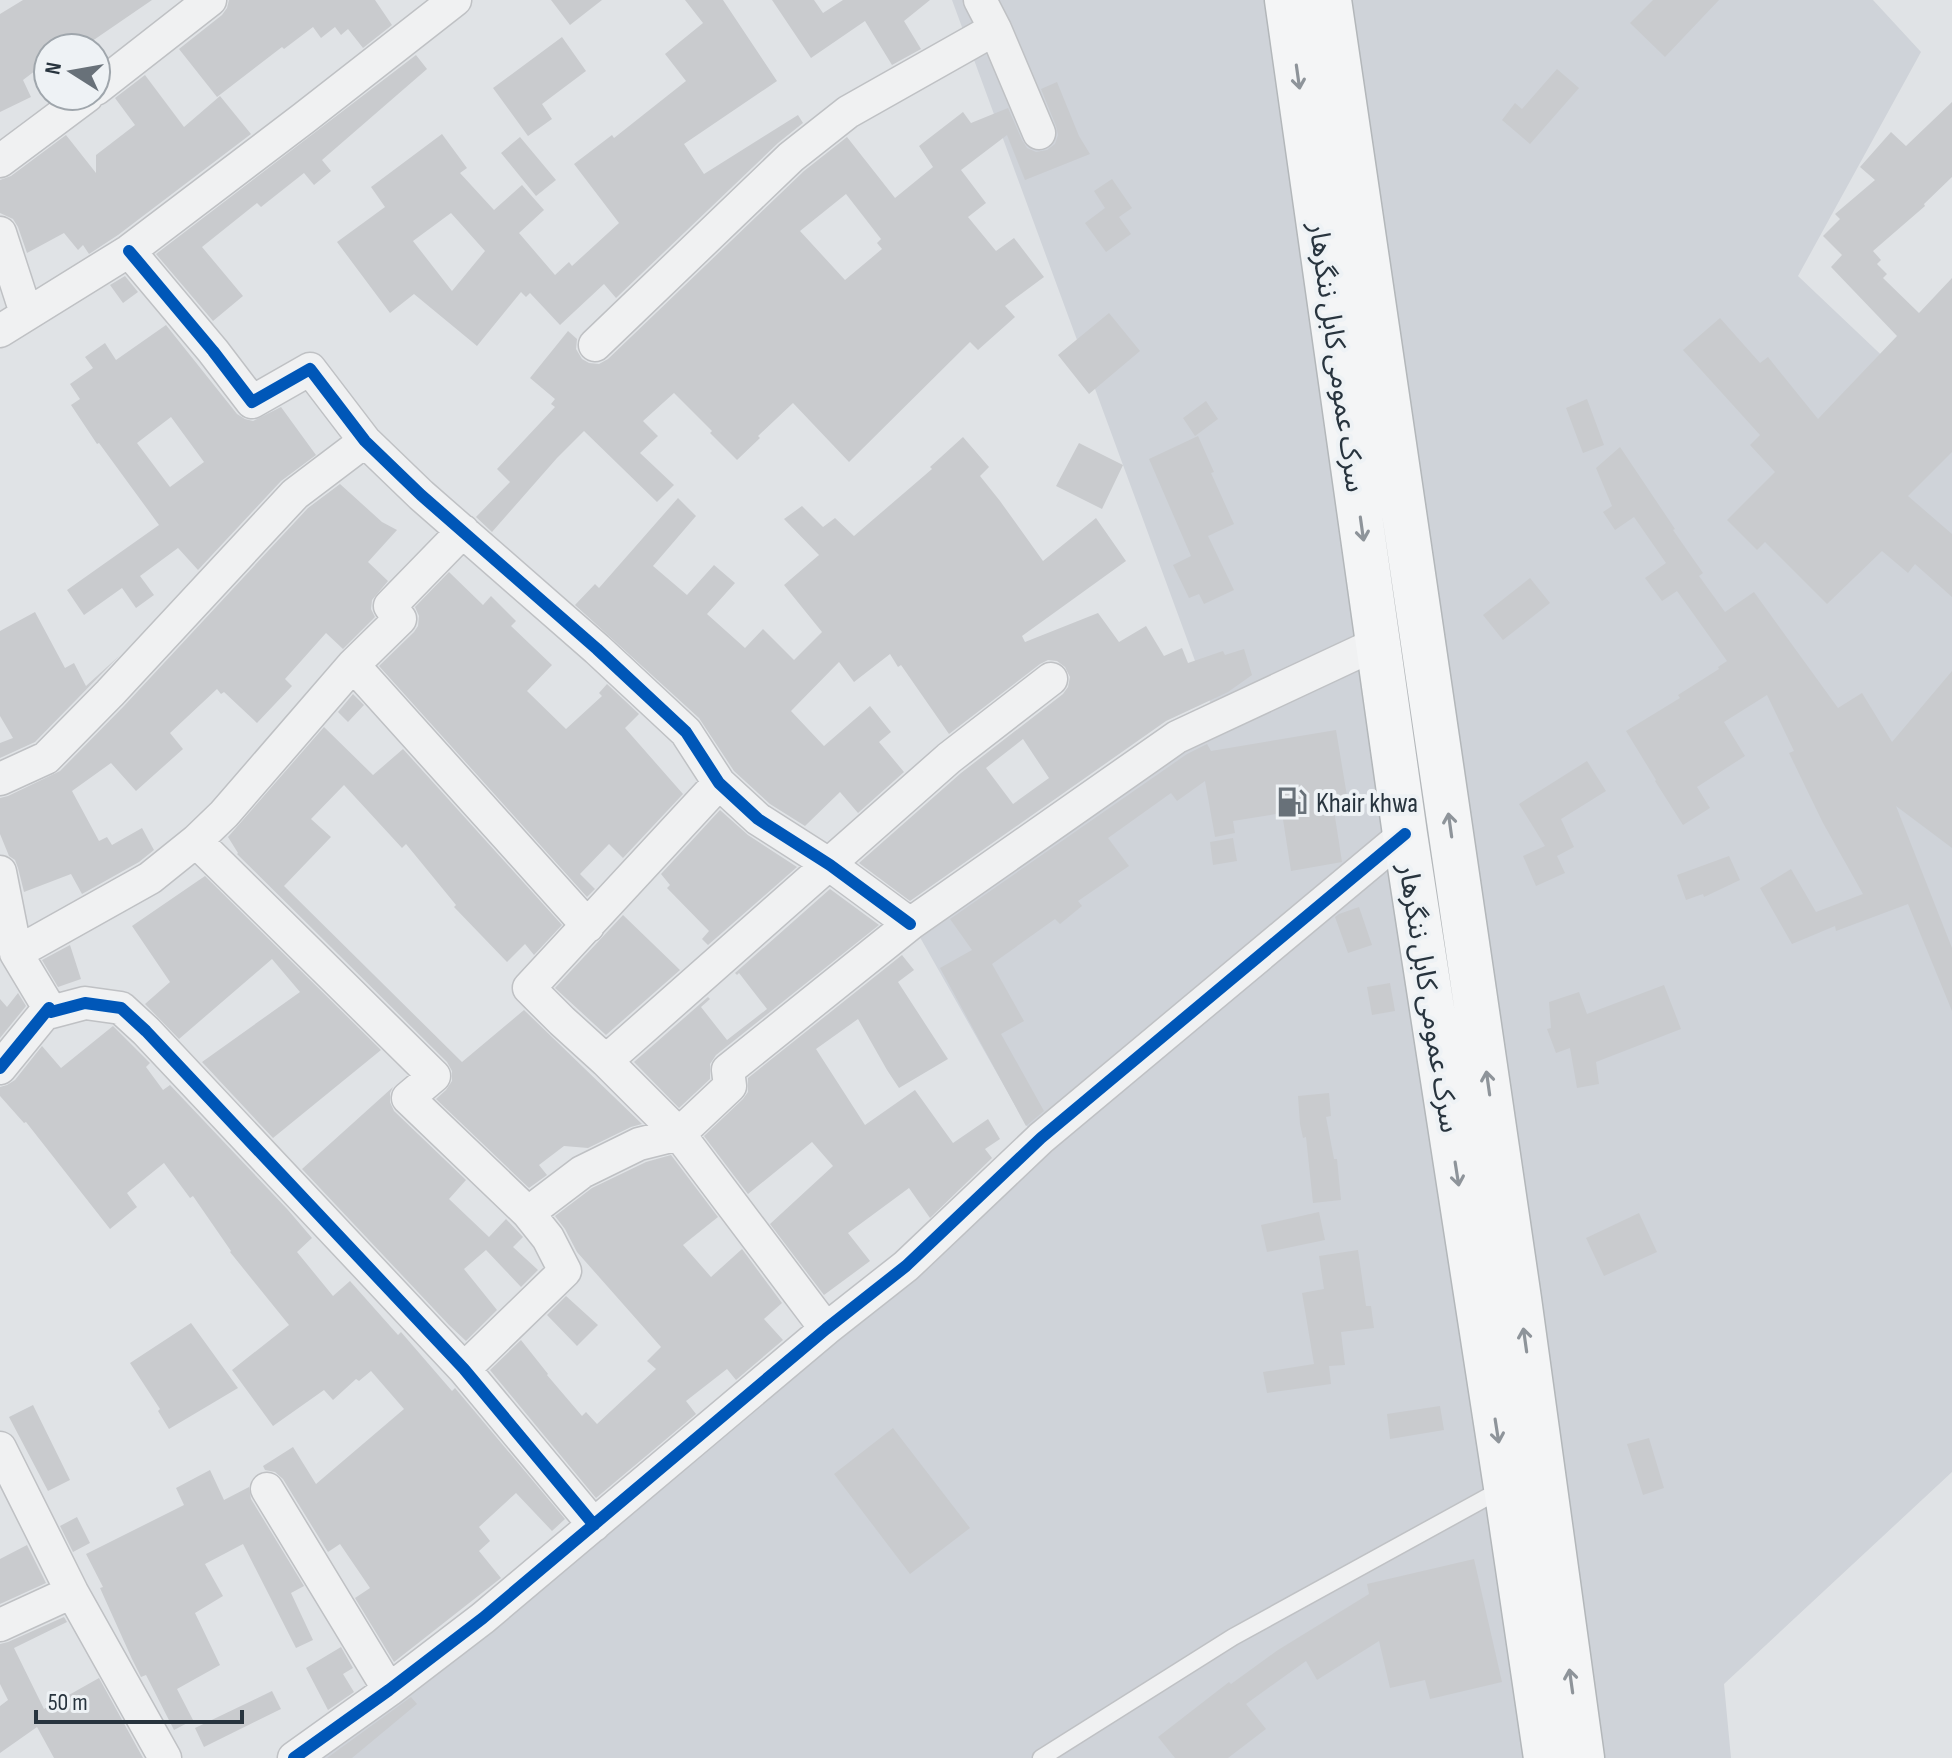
<svg xmlns="http://www.w3.org/2000/svg" width="1952" height="1758" font-family="'Sofia Sans Condensed','Noto Sans Arabic',sans-serif">
	<style>
		.built { fill: #cfd3d9 }
		.building { fill: #c9cbce; fill-rule: evenodd }
		.lines { fill: none; stroke-linecap: round; stroke-linejoin: round }
		.lane-casing { stroke: #bfc1c4; stroke-width: 19 }
		.street-casing { stroke: #bfc1c4; stroke-width: 35 }
		.highway-casing { stroke: #b3b7ba; stroke-width: 47 }
		.lane { stroke: #f0f1f2; stroke-width: 16 }
		.street { stroke: #f0f1f2; stroke-width: 32 }
		.highway { stroke: #f4f5f6; stroke-width: 44 }
		.cycleway-casing { stroke: #eef2f5; stroke-width: 17 }
		.cycleway { stroke: #0057b8; stroke-width: 12 }
		.oneway { stroke: #8e949a }
		.labels { text-anchor: middle; stroke-width: 8; stroke-linejoin: round; paint-order: stroke }
		.street-label { font-size: 28px; fill: #28343e; stroke: #eef2f5 }
		.poi-label { font-size: 28px; fill: #28343e; stroke: #eef2f5; text-anchor: start }
	</style>
	<rect width="100%" height="100%" fill="#e0e3e6"/>
	<path class="built" d="M952,0H1873L1921,52L1798,276L1952,422V1472L1724,1684L1731,1758H303L1041,1151L917,932L1212,707Z"/>
	<path class="building" d="M23,0H152L82,48H48V61L23,80L31,97L0,112V14Z
		M229,0H375L392,25L363,48L348,29L341,35L335,27L321,38L313,27L284,49L282,47L217,97L179,49L222,15L227,8Z
		M551,0H602L570,25Z
		M685,0H723L777,81L684,144L704,174L798,115L803,123L778,143L616,298L604,284L560,325L530,293L526,297L521,292L477,346L414,294L390,313L337,242L385,207L371,187L442,134L467,168L460,173L494,210L522,185L544,210L519,233L555,275L569,262L572,266L619,223L574,164L612,135L614,138L686,81L665,54L703,23ZM451,213L485,251L452,291L413,241Z
		M772,0H814L823,13L843,0H930L904,21L921,49L892,65L865,21L811,58Z
		M1653,0H1719L1665,57L1630,23Z
		M562,37L586,71L542,104L552,119L528,136L493,88Z
		M416,55L427,69L322,160L331,171L314,185L304,173L261,207L257,203L202,247L243,296L213,321L156,254Z
		M1557,69L1579,88L1530,144L1502,120L1515,103L1522,109Z
		M145,75L184,127L220,96L251,134L118,235L89,254L83,245L78,250L64,233L27,253L18,227L13,219L0,213V180L11,176L66,135L96,173V155L135,125L115,98Z
		M1057,82L1079,136L1090,154L1025,180L1007,135L961,170L986,203L968,217L996,251L1014,238L1044,277L1005,306L1015,317L978,350L970,342L849,462L793,403L758,436L760,438L737,460L710,433L712,431L674,393L643,421L658,436L640,453L674,485L657,502L584,431L557,458L492,532L476,517L510,482L497,469L555,407L551,404L555,399L530,378L568,331L577,339L576,349L582,359L589,363L599,364L608,359L804,171L847,137L895,198L933,167L919,146L963,112L971,123L1008,108L1022,140L1027,148L1036,152L1047,150L1055,144L1058,135L1056,126L1041,89ZM846,194L881,239L877,243L882,249L845,280L800,231Z
		M1952,102V177L1924,204L1925,206L1873,251L1881,260L1877,264L1887,274L1883,278L1919,313L1952,278V452L1908,496L1952,534V597L1915,564L1908,573L1882,551L1827,604L1765,542L1757,550L1727,520L1775,472L1750,445L1760,435L1683,350L1720,318L1760,363L1768,357L1818,419L1897,336L1831,267L1842,255L1823,236L1840,219L1835,214L1875,180L1860,167L1891,132L1906,146Z
		M520,137L556,180L536,196L501,153Z
		M1112,179L1132,208L1119,217L1131,234L1106,252L1085,223L1105,208L1094,191Z
		M125,276L138,292L123,303L110,285Z
		M1109,313L1140,351L1089,394L1058,355Z
		M166,325L237,414L245,419L253,421L281,407L316,455L281,481L198,570L178,548L140,576L154,595L136,608L122,588L84,615L67,590L159,525L99,443L97,444L71,405L80,399L70,384L93,368L85,357L105,343L116,360ZM171,417L204,462L170,487L137,443Z
		M1587,399L1604,445L1583,453L1566,408Z
		M1206,401L1218,419L1195,436L1183,418Z
		M1198,436L1214,472L1211,473L1234,524L1208,536L1234,590L1204,604L1199,594L1189,598L1173,565L1191,556L1149,459Z
		M963,437L989,467L980,476L1000,501L1043,561L1096,518L1126,561L1022,636L1025,642L1098,613L1119,642L1146,626L1164,656L1182,648L1188,663L1223,651L1225,655L1244,649L1252,675L1228,692L1166,721L910,901L859,863L961,773L1063,694L1068,687L1070,677L1065,667L1057,661L1048,660L1040,664L949,734L901,665L898,667L890,654L854,682L839,662L791,711L824,746L870,706L891,732L879,742L904,772L858,813L840,792L805,826L770,804L734,771L699,718L575,605L595,584L599,588L678,498L696,516L653,566L687,595L714,565L735,583L707,614L745,648L763,629L794,660L822,632L784,585L819,555L784,519L802,506L823,527L835,518L854,536L932,469L930,467ZM1023,739L1049,778L1013,804L986,768Z
		M1079,443L1123,465L1102,509L1056,486Z
		M1620,447L1675,529L1673,530L1703,573L1699,576L1725,612L1754,592L1838,708L1862,693L1892,742L1952,671V848L1896,806L1952,948V1011L1908,904L1836,931L1835,926L1792,944L1760,888L1791,869L1816,912L1863,894L1823,823L1789,753L1794,751L1767,695L1724,722L1745,756L1697,787L1710,808L1683,825L1655,781L1656,780L1626,731L1680,698L1678,695L1719,669L1718,667L1727,661L1677,591L1662,601L1645,578L1666,563L1634,517L1615,530L1603,512L1612,506L1596,468Z
		M340,484L382,522L397,530L368,562L388,581L372,600L371,609L375,617L343,649L326,633L285,679L292,686L257,723L224,692L221,694L217,689L170,733L183,749L136,791L111,763L72,791L99,841L107,837L112,845L142,828L154,850L139,862L82,894L71,874L24,892L18,868L15,860L9,856L0,834V798L8,796L60,771L124,706L308,508Z
		M449,572L483,605L491,596L516,621L511,626L552,665L527,691L566,729L602,696L599,693L607,684L639,714L625,728L683,794L623,858L609,844L580,874L595,889L587,897L379,666L414,632L418,626L419,616L415,607Z
		M1530,578L1550,603L1503,640L1483,615Z
		M35,612L65,668L74,663L86,686L119,656L35,742L0,758V743L13,738L0,716V631Z
		M353,694L364,705L348,722L338,712Z
		M324,727L373,775L403,749L562,925L534,955L525,944L507,962L454,907L456,905L406,844L402,848L344,785L311,819L331,837L284,886L462,1062L524,1010L642,1124L631,1127L588,1148L564,1146L539,1165L547,1175L529,1188L436,1099L446,1090L452,1081V1071L447,1062L237,854L238,853L228,837Z
		M1336,730L1348,802L1333,804L1342,862L1291,871L1282,813L1233,821L1235,833L1215,837L1205,781L1177,801L1171,793L1108,838L1129,866L1078,901L1082,906L1060,924L1055,919L992,964L1024,1021L1001,1034L1044,1111L1026,1126L940,968L972,950L950,919L1187,754L1207,744L1211,751Z
		M1587,761L1606,791L1561,819L1574,847L1557,856L1565,873L1536,886L1523,856L1545,846L1519,804Z
		M720,810L748,835L797,867L708,945L702,939L709,931L667,888L670,885L661,874Z
		M1233,838L1237,861L1213,865L1210,842Z
		M1729,856L1740,880L1704,897L1703,894L1686,900L1677,875Z
		M205,876L381,1050L273,1138L202,1062L300,992L272,959L179,1039L145,1004L170,982L132,926Z
		M830,889L879,925L716,1055L710,1064V1079L679,1108L634,1062L708,997L710,999L701,1007L727,1040L767,1009L739,973L737,975L735,973Z
		M1359,907L1372,945L1348,953L1335,917L1339,914Z
		M623,915L680,970L606,1035L555,988Z
		M70,945L81,979L58,987L42,960Z
		M902,955L914,970L898,982L948,1059L899,1088L887,1070L858,1019L816,1049L865,1125L915,1090L953,1143L988,1119L1000,1139L985,1149L992,1158L930,1218L909,1188L848,1233L870,1261L824,1295L770,1224L833,1166L812,1142L748,1194L704,1136L743,1099L748,1092V1078Z
		M1390,983L1395,1011L1372,1015L1367,987Z
		M1664,985L1681,1029L1596,1062L1599,1084L1577,1088L1570,1048L1556,1053L1547,1029L1551,1028L1549,1002L1579,992L1587,1014Z
		M18,993L26,1006L0,1038V999L7,1007Z
		M113,1026L150,1063L146,1067L163,1090L170,1085L288,1210L312,1238L297,1252L333,1296L350,1281L398,1335L401,1332L452,1391L455,1388L565,1519L552,1531L516,1493L479,1527L490,1541L479,1551L501,1578L394,1662L355,1598L370,1588L340,1544L328,1552L283,1479L275,1472L265,1470L263,1466L293,1447L316,1484L404,1409L371,1371L359,1381L356,1379L333,1400L324,1390L273,1426L232,1370L289,1325L230,1252L231,1251L193,1196L190,1198L164,1163L127,1193L137,1207L110,1229L26,1122L24,1123L0,1096V1087L7,1085L15,1080L42,1046L61,1068Z
		M393,1087L390,1093V1102L394,1111L466,1180L449,1199L489,1237L506,1219L523,1237L513,1247L538,1270L521,1287L486,1250L464,1269L497,1310L466,1341L449,1325L302,1169Z
		M1329,1093L1331,1116L1326,1117L1334,1159H1337L1341,1200L1313,1203L1306,1137L1303,1138L1300,1124L1298,1096Z
		M671,1155L718,1217L683,1245L711,1277L742,1249L782,1303L764,1319L783,1340L736,1380L727,1369L686,1401L696,1414L596,1498L490,1370L521,1340L548,1374L547,1375L582,1416L586,1412L597,1424L656,1369L647,1361L661,1347L577,1252L565,1229L555,1216L592,1188L646,1162Z
		M1319,1212L1325,1240L1267,1252L1261,1225Z
		M1639,1213L1657,1252L1604,1276L1586,1238Z
		M1358,1250L1366,1306H1371L1374,1328L1341,1332L1345,1365L1329,1366L1331,1384L1267,1393L1263,1372L1314,1364L1302,1293L1324,1289L1319,1256Z
		M566,1296L598,1325L577,1346L547,1315Z
		M191,1323L238,1388L169,1429L158,1411L160,1409L130,1363Z
		M33,1405L70,1480L48,1491L9,1417Z
		M1440,1406L1444,1430L1390,1439L1387,1414Z
		M893,1428L970,1528L910,1574L834,1474Z
		M1649,1438L1664,1488L1643,1495L1627,1444Z
		M210,1470L224,1500L249,1487L251,1499L304,1586L291,1593L313,1640L296,1648L243,1544L205,1564L223,1596L195,1613L220,1665L177,1689L193,1720L174,1730L146,1675L141,1677L132,1659L100,1588L103,1587L86,1554L184,1505L176,1488Z
		M77,1517L90,1543L73,1552L60,1526Z
		M27,1545L46,1583L0,1604V1559Z
		M1474,1559L1502,1682L1430,1699L1425,1680L1390,1688L1379,1641L1317,1680L1306,1661L1246,1704L1266,1729L1228,1758H1175L1158,1737L1229,1682L1231,1684L1278,1650L1369,1594L1367,1584Z
		M64,1617L67,1622L14,1648L44,1709L99,1678L143,1758H54L37,1727L0,1753V1706L8,1700L0,1684V1644L8,1642Z
		M341,1647L353,1668L343,1674L354,1692L328,1710L306,1668Z
		M272,1691L281,1709L204,1747L195,1728Z
		M411,1697L417,1704L352,1758H327Z"/>
	<g class="lines">
		<g class="lane-casing">
			<path id="lane" d="M1041,1758L1233,1637L1502,1489"/>
		</g>
		<g class="street-casing">
			<path id="street" d="M980,0L995,29L1039,133
				M96,89L210,0
				M0,161L87,96
				M0,233L26,313
				M129,251L213,351L252,402L310,369L365,441L421,495L597,649L686,732L719,783L758,819L830,865L910,924
				M0,331L129,251L304,118L455,0
				M595,345L791,157L848,112L995,29
				M353,665L588,926
				M0,779L46,758L110,693L295,494L365,441
				M719,783L529,988L562,1021L606,1061L679,1134L826,1329
				M196,841L434,1076L408,1098L528,1213L548,1238L565,1271L464,1369
				M0,872L16,953L49,1008
				M16,953L150,878L196,841L224,814L353,665L400,619L390,606L463,531
				M606,1061L949,758L1051,679
				M0,1068L49,1008L51,1012L85,1003L121,1008L146,1031L464,1369L594,1525
				M528,1213L582,1172L639,1144L679,1134L730,1086L728,1070L910,924L1177,737L1378,643
				M0,1448L72,1592L165,1758
				M267,1489L389,1690
				M0,1625L72,1592
				M294,1758L389,1690L483,1618L826,1329L906,1266L1041,1138L1405,834"/>
		</g>
		<g class="highway-casing">
			<path id="highway" d="M1287,0L1405,834L1506,1487L1546,1758
				M1329,0L1519,1299L1582,1758"/>
		</g>
		<use href="#lane" class="lane"/>
		<use href="#street" class="street"/>
		<use href="#highway" class="highway"/>
		<g class="cycleway-casing">
			<path id="cycleway" d="M129,251L213,351L252,402L310,369L365,441L421,495L597,649L686,732L719,783L758,819L830,865L910,924
				M0,1068L49,1008L51,1012L85,1003L121,1008L146,1031L464,1369L594,1525
				M294,1758L389,1690L483,1618L826,1329L906,1266L1041,1138L1405,834"/>
		</g>
		<use href="#cycleway" class="cycleway"/>
	</g>
	<defs><path id="oneway-shaft" d="M-6 0H5M1.5-3L5.5 0L1.5 3" fill="none" stroke-width="1.6" stroke-linecap="round" stroke-linejoin="round" transform="scale(2)"/></defs>
	<g class="oneway">
		<use href="#oneway-shaft" transform="translate(1298 77) rotate(82)"/>
		<use href="#oneway-shaft" transform="translate(1362 529) rotate(82)"/>
		<use href="#oneway-shaft" transform="translate(1450 825) rotate(-98)"/>
		<use href="#oneway-shaft" transform="translate(1488 1083) rotate(-98)"/>
		<use href="#oneway-shaft" transform="translate(1457 1174) rotate(81)"/>
		<use href="#oneway-shaft" transform="translate(1525 1340) rotate(-98)"/>
		<use href="#oneway-shaft" transform="translate(1497 1431) rotate(81)"/>
		<use href="#oneway-shaft" transform="translate(1571 1681) rotate(-98)"/>
	</g>
	<defs>
		<g id="fuel-bare" transform="scale(2.4)"><path d="M-5.5-6h7V0h2V4h1.3V-2.5L3-4.5l.8-.8L6-3V5H2.5V1h-1V6h-7ZM-4.2-4.7v3.2H.2V-4.7Z" fill="#687179" stroke="#eef2f5" stroke-width="2.5" paint-order="stroke"/></g>
	</defs>
	<g fill-rule="evenodd">
		<use href="#fuel-bare" x="1292" y="802"/>
	</g>
	<g class="labels">
		<g class="street-label">
			<text transform="translate(1338 357) rotate(82)" y="10">سرک عمومی کابل ننگرهار</text>
			<text transform="translate(1430 998) rotate(81)" y="10">سرک عمومی کابل ننگرهار</text>
		</g>
		<g class="poi-label">
			<text x="1316" y="812">Khair khwa</text>
		</g>
	</g>
	<g transform="translate(72 72) rotate(281)"><circle r="38" fill="#eef2f5" stroke="#9fa6ac" stroke-width="2"/>
	<path d="M0-6L14 30L0 20L-14 30Z" fill="#687179"/>
	<text y="-12" font-size="22" font-weight="bold" text-anchor="middle" fill="#28343e">N</text>
	</g>
	<path d="M36 1710v12h206v-12" fill="none" stroke="#28343e" stroke-width="4"/>
	<text x="48" y="1710" font-size="24" fill="#28343e" stroke="#eef2f5" stroke-width="6" paint-order="stroke">50 m</text>
</svg>
